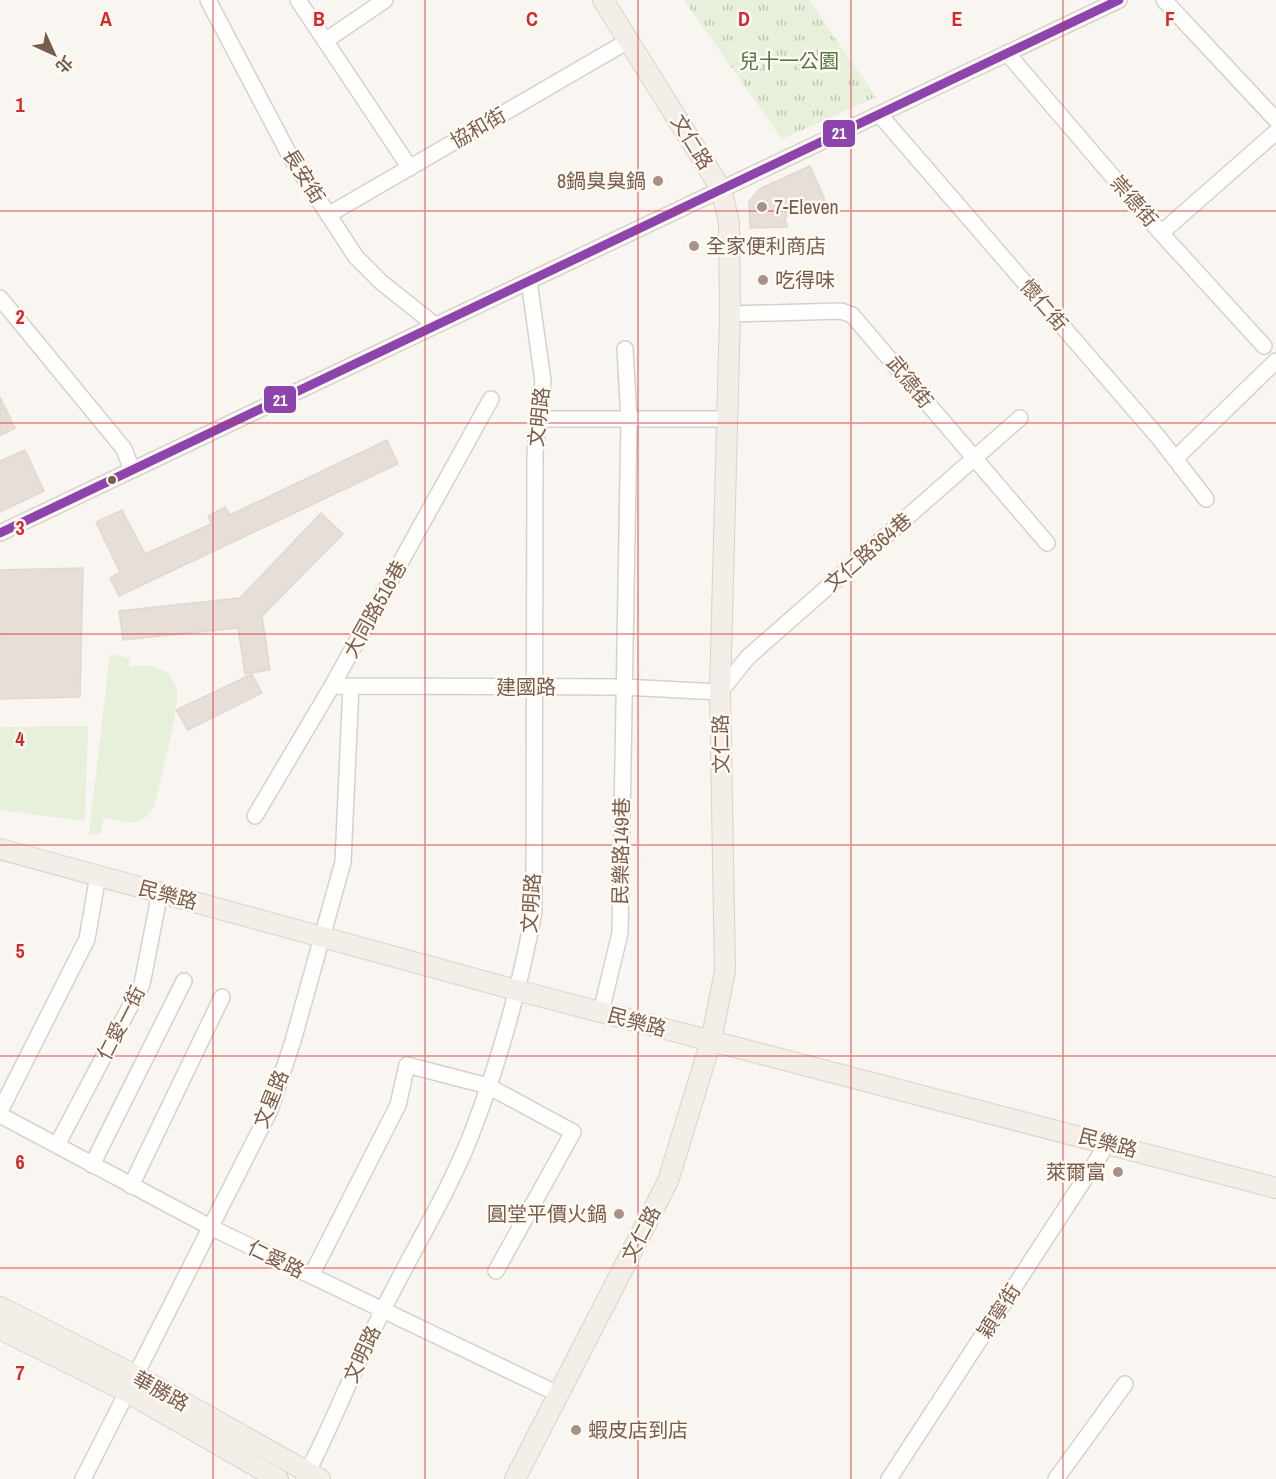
<svg xmlns="http://www.w3.org/2000/svg" width="1276" height="1479" font-family="'Archivo Narrow','Noto Sans TC',sans-serif">
	<style>
		.grass { fill: url(#grass-tufts) }
		.pitch { fill: #e7f0db }
		.building { fill: #e6ded7; stroke: #e2d8d2; stroke-width: 1.5 }
		.lines { fill: none; stroke-linecap: round; stroke-linejoin: round }
		.minor-casing { stroke: #d7d1cb; stroke-width: 18 }
		.major-casing { stroke: #dad1cc; stroke-width: 22 }
		.minor { stroke: #fefefd; stroke-width: 15 }
		.major { stroke: #f3eee8; stroke-width: 20 }
		.bus-1-casing { stroke: #fffaf3; stroke-width: 14 }
		.bus-1 { stroke: #8e44ad; stroke-width: 9 }
		.grid { fill: none; stroke: #d62828; stroke-width: 1.5; stroke-opacity: 0.55 }
		.poi-dot { fill: #a69286; stroke: #fffaf3; stroke-width: 2 }
		.bus-dot { fill: #7a5c4d; stroke: #fffaf3; stroke-width: 2 }
		.labels { text-anchor: middle; stroke-width: 5; stroke-linejoin: round; paint-order: stroke }
		.park-label { font-size: 20px; fill: #537a41; stroke: #fffaf3 }
		.street-label { font-size: 20px; fill: #7a5c4d; stroke: #fffaf3 }
		.poi-label { font-size: 20px; fill: #7a5c4d; stroke: #fffaf3; text-anchor: start }
		.grid-label { font-size: 20px; text-anchor: middle; font-weight: bold; fill: #d62828; stroke: #fffaf3; stroke-width: 5; stroke-linejoin: round; paint-order: stroke }
		.line-badge { stroke: #fffaf3; stroke-width: 2 }
		.badge-label { font-size: 16px; text-anchor: middle; font-weight: bold; fill: #fff }
	</style>
	<defs>
		<pattern id="grass-tufts" width="24" height="20" patternUnits="userSpaceOnUse" patternTransform="scale(1.5)"><rect width="24" height="20" fill="#e7f0db"/><path d="M3 7l-1-3M5 7V3M7 7l1-3M15 17l-1-3M17 17v-4M19 17l1-3" fill="none" stroke="#c0c6b4"/></pattern>
	</defs>
	<rect width="100%" height="100%" fill="#f9f5f0"/>
	<path class="grass" d="M684,0H809L876,97L782,139Z"/>
	<path class="pitch" d="M110,654L130,658L129,668C148,662 172,667 177,691C180,707 159,784 155,805C139,830 129,822 103,818L101,834H89Z
		M88,726L85,821L0,810V727Z"/>
	<path class="building" d="M810,166L825,200L785,217L787,227L750,228L749,202L759,189Z
		M0,397L15,428L0,436Z
		M387,440L398,464L119,596L110,578L120,572L96,522L122,510L145,554L211,524L208,516L225,507L230,515Z
		M25,450L44,491L0,512V461Z
		M321,513L343,534L262,616L270,670L245,674L238,628L123,640L119,611L240,598Z
		M83,568L80,697L0,699V570Z
		M252,674L262,693L188,730L176,710Z"/>
	<g class="lines">
		<g class="minor-casing">
			<path id="minor" d="M208,0L290,156L356,257L381,282L435,325
				M298,0L410,168
				M1164,0L1276,120
				M325,41L385,0
				M1007,53L1161,233L1264,346
				M879,114L1159,438L1206,499
				M328,215L628,41
				M1161,233L1276,132
				M0,298L124,449L132,470
				M730,314L841,311L852,315L1047,543
				M538,419H728
				M1175,459L1276,361
				M0,533L1119,0
				M332,686L623,687L720,692L748,657L1020,418
				M255,816L332,686L491,399
				M601,1012L620,933L629,419L625,349
				M0,1111L87,939L98,875
				M0,1115L212,1228L558,1394
				M57,1145L142,984L160,892
				M92,1165L184,981
				M131,1186L222,997
				M311,1276L398,1105L407,1065L488,1086L573,1132L496,1271
				M83,1479L270,1110L293,1041L343,862L351,686
				M304,1479C333,1424 355,1365 383,1310C412,1251 447,1196 471,1135C498,1066 520,985 534,912L535,453L543,381L529,281
				M889,1479L1108,1143
				M1056,1479L1125,1384"/>
		</g>
		<g class="major-casing">
			<path id="major" d="M0,849L516,990L1276,1188
				M0,1307L135,1375L320,1479
				M0,1329L127,1392L278,1479
				M515,1479L668,1181L711,1041L725,971L720,692L730,314L729,222L721,189L603,0"/>
		</g>
		<use href="#minor" class="minor"/>
		<use href="#major" class="major"/>
		<g class="bus-1-casing">
			<path id="bus-1" d="M0,533L1119,0"/>
		</g>
		<use href="#bus-1" class="bus-1"/>
	</g>
	<path class="grid" d="M213,0V1479M425,0V1479M638,0V1479M851,0V1479M1063,0V1479M0,211H1276M0,423H1276M0,634H1276M0,845H1276M0,1056H1276M0,1268H1276"/>
	<g class="poi-dot">
		<circle cx="658" cy="181" r="6"/>
		<circle cx="762" cy="207" r="6"/>
		<circle cx="694" cy="246" r="6"/>
		<circle cx="763" cy="280" r="6"/>
		<circle cx="1118" cy="1172" r="6"/>
		<circle cx="619" cy="1214" r="6"/>
		<circle cx="576" cy="1430" r="6"/>
	</g>
	<circle class="bus-dot" cx="112" cy="480" r="5"/>
	<g class="labels">
		<g class="park-label">
			<text x="789" y="68">兒十一公園</text>
		</g>
		<g class="street-label">
			<text transform="translate(478 128) rotate(-30)" y="7">協和街</text>
			<text transform="translate(692 142) rotate(58)" y="7">文仁路</text>
			<text transform="translate(304 176) rotate(58)" y="7">長安街</text>
			<text transform="translate(1134 201) rotate(49)" y="7">崇德街</text>
			<text transform="translate(1044 305) rotate(49)" y="7">懷仁街</text>
			<text transform="translate(910 382) rotate(51)" y="7">武德街</text>
			<text transform="translate(539 417) rotate(-84)" y="7">文明路</text>
			<text transform="translate(868 552) rotate(-41)" y="7">文仁路364巷</text>
			<text transform="translate(375 609) rotate(-61)" y="7">大同路516巷</text>
			<text x="526" y="694">建國路</text>
			<text transform="translate(721 744) rotate(-91)" y="7">文仁路</text>
			<text transform="translate(621 851) rotate(-89)" y="7">民樂路149巷</text>
			<text transform="translate(168 895) rotate(15)" y="7">民樂路</text>
			<text transform="translate(531 903) rotate(-86)" y="7">文明路</text>
			<text transform="translate(637 1022) rotate(15)" y="7">民樂路</text>
			<text transform="translate(121 1023) rotate(-63)" y="7">仁愛一街</text>
			<text transform="translate(271 1099) rotate(-68)" y="7">文星路</text>
			<text transform="translate(1108 1143) rotate(15)" y="7">民樂路</text>
			<text transform="translate(641 1234) rotate(-63)" y="7">文仁路</text>
			<text transform="translate(276 1259) rotate(26)" y="7">仁愛路</text>
			<text transform="translate(999 1311) rotate(-57)" y="7">穎寧街</text>
			<text transform="translate(362 1354) rotate(-65)" y="7">文明路</text>
			<text transform="translate(161 1391) rotate(29)" y="7">華勝路</text>
		</g>
		<g class="poi-label">
			<text x="646" y="188" text-anchor="end">8鍋臭臭鍋</text>
			<text x="774" y="214">7-Eleven</text>
			<text x="706" y="253">全家便利商店</text>
			<text x="775" y="287">吃得味</text>
			<text x="1106" y="1179" text-anchor="end">萊爾富</text>
			<text x="607" y="1221" text-anchor="end">圓堂平價火鍋</text>
			<text x="588" y="1437">蝦皮店到店</text>
		</g>
	</g>
	<g class="grid-label">
		<text x="106" y="26">A</text>
		<text x="319" y="26">B</text>
		<text x="532" y="26">C</text>
		<text x="744" y="26">D</text>
		<text x="957" y="26">E</text>
		<text x="1170" y="26">F</text>
		<text x="20" y="112">1</text>
		<text x="20" y="324">2</text>
		<text x="20" y="535">3</text>
		<text x="20" y="746">4</text>
		<text x="20" y="958">5</text>
		<text x="20" y="1169">6</text>
		<text x="20" y="1380">7</text>
	</g>
	<g class="line-badge">
		<rect x="822" y="119" width="34" height="29" rx="6" fill="#8e44ad"/>
		<rect x="263" y="385" width="34" height="29" rx="6" fill="#8e44ad"/>
	</g>
	<g class="badge-label">
		<text x="839" y="139">21</text>
		<text x="280" y="406">21</text>
	</g>
	<g transform="translate(54 54) rotate(135)" stroke="#fffaf3" stroke-width="4.5" paint-order="stroke">
	<path d="M0-4.5L10 22L0 15L-10 22Z" fill="#7a5c4d"/>
	<text y="-9" font-size="16" font-weight="bold" text-anchor="middle" fill="#7a5c4d">北</text>
	</g>
</svg>
